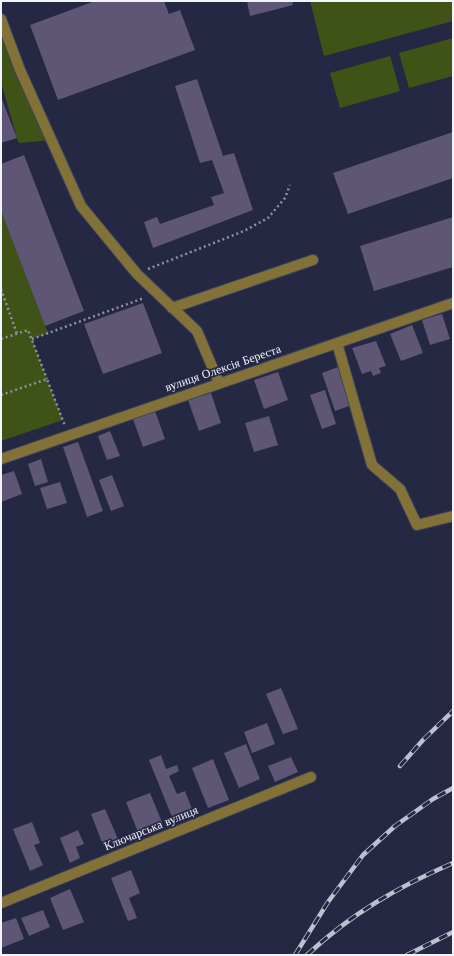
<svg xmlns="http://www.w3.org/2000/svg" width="454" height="956" font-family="'Libre Baskerville',serif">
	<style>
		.green { fill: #3f5317 }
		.building { fill: #5e5674 }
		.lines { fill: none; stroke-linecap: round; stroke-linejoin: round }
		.minor-casing { stroke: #41445d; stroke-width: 12 }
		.path { stroke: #8f92a5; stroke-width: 2.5; stroke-dasharray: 2 3; stroke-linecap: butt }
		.minor { stroke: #837237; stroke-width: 10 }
		.rail-casing { stroke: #bec0cf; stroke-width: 4.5 }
		.rail { stroke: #242843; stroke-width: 3; stroke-dasharray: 9; stroke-linecap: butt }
		.labels { text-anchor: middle; stroke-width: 3.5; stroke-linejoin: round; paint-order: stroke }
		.street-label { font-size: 12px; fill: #f1f3fe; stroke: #242843 }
	</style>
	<rect width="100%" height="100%" fill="#242843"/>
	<path class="green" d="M310,1H452L453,21L324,56Z
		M1,25L52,140L19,143L17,138L1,82Z
		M453,38V76L409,88L399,53Z
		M390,56L400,91L340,108L330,73Z
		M1,211L45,326L49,333L32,339L63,420L1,441Z"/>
	<path class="building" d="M95,1H164L169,14L180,10L195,50L58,100L30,25Z
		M247,1H292L293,5L250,16Z
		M197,79L223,156L234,153L253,210L153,248L144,222L157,217L160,224L214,205L211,197L224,193L212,160L200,163L175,86Z
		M1,97L17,138L1,143Z
		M453,132V178L348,214L333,173Z
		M24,155L84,311L45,326L1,211V164Z
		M453,217V267L374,291L360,246Z
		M143,303L162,353L103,374L84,324Z
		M442,314L450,339L430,345L422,320Z
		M412,325L423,353L401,361L390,334Z
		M376,341L386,366L379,368L381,373L373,376L371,371L362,374L352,348Z
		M338,367L352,405L335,411L322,373Z
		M278,372L288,400L264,409L254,380Z
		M325,390L336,424L322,429L310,395Z
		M211,393L221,423L199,431L188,400Z
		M155,411L165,439L143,447L133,419Z
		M269,416L278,445L254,452L245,423Z
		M110,431L120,456L107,460L98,436Z
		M78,442L103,511L87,517L63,447Z
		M41,459L48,482L35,486L28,464Z
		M14,471L22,494L1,502V475Z
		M112,475L124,506L111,511L99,480Z
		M60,482L67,503L47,509L40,488Z
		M281,688L298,729L283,734L266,694Z
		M267,723L275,744L252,753L244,732Z
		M246,744L260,779L239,788L224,753Z
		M161,755L166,769L177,765L179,771L169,776L177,794L185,791L194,814L174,822L149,760Z
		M291,757L298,772L275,782L268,766Z
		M213,759L229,800L208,808L192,768Z
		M150,793L164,827L140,837L126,802Z
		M105,809L118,839L103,845L91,814Z
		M32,822L40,843L34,845L43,865L30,871L13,829Z
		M78,830L84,844L76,847L80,858L70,863L60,838Z
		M131,870L140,893L129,898L137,918L128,921L111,878Z
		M70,889L84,922L63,930L50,898Z
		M43,910L50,927L29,936L21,918Z
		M16,918L24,939L1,948V923Z"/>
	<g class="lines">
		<g class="minor-casing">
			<path id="minor" d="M1,19L20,70L81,206L137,274L197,331L219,383
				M172,308L313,260
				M337,343L372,465L400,489L417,525L453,516
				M1,459L453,303
				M1,903L311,777"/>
		</g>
		<path class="path" d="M148,269L244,231L268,218L285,198L290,185
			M1,289L17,334
			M1,339L28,330L47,379
			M32,339L144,298
			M1,395L47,379L65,426"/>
		<use href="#minor" class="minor"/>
		<g class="rail-casing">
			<path id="rail" d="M400,766L423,740L453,711
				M295,955L328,902L363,855L395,826L433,799L453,788
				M307,955C352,913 398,887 453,863
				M407,955L453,932"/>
		</g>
		<use href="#rail" class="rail"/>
	</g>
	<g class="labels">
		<g class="street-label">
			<text transform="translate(223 368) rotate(-19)" y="4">вулиця Олексія Береста</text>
			<text transform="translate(151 828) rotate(-22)" y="4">Ключарська вулиця</text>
		</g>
	</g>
	<rect width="454" height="956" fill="none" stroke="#f1f3fe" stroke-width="4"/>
</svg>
